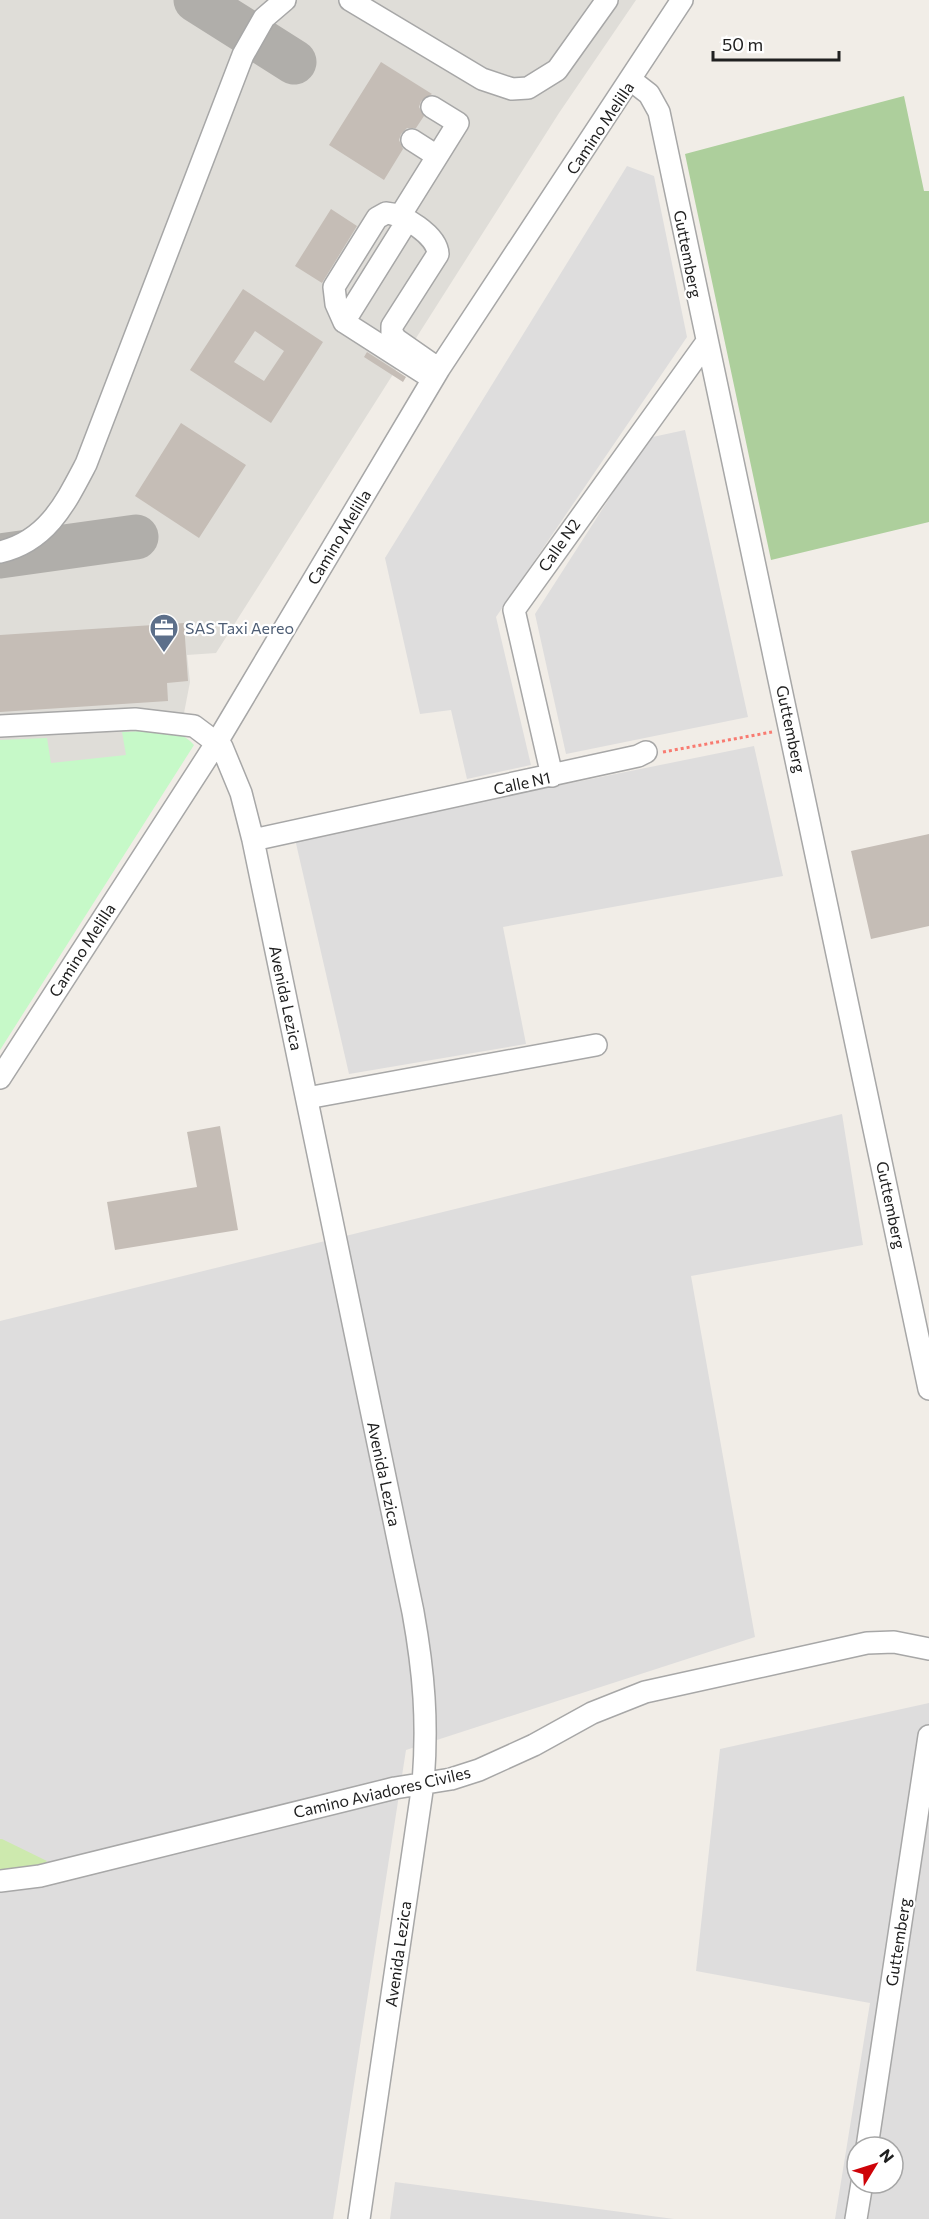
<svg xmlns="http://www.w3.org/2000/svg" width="929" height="2219" font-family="Commissioner,sans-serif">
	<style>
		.residential { fill: #dedddd; fill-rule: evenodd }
		.airport { fill: #dfddd8 }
		.grass { fill: #cde9ae }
		.forest { fill: #adcf9c }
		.park { fill: #c6f9c8 }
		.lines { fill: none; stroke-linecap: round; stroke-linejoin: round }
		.taxiway { stroke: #b0aeaa; stroke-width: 45 }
		.building { fill: #c5bdb6; fill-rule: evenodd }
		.minor-casing { stroke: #a7a7a7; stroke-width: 24 }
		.path { stroke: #f87b71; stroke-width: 3; stroke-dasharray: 3 3; stroke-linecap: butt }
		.minor { stroke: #fff; stroke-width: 21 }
		.labels { text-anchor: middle; stroke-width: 4.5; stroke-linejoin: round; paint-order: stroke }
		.street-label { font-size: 16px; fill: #202020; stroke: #fff }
		.service-label { font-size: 16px; fill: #4e5e75; stroke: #fff; text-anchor: start }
	</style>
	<rect width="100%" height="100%" fill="#f1ede7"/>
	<path class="residential" d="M627,166L654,176L687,337L496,617L531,765L467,779L451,710L420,714L385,558Z
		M685,430L748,717L566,754L535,614L648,438Z
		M754,746L783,876L503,927L526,1044L349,1074L295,839Z
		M842,1114L863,1245L691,1276L755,1637L406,1750L333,2219H0V1321Z
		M929,1703V2219H835L870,2003L696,1971L720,1749ZM857,2147H893V2183H857Z
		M395,2182L674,2219H390Z"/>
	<path class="airport" d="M0,0H636L559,113L216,653L187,655L190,682L179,739L0,1004Z"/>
	<path class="grass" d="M0,1839H2L47,1861L42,1866L0,1872Z"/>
	<path class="forest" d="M904,96L924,191H929V522L771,560L685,154Z"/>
	<path class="park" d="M122,732C145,731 178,725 194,745L0,1050V740L47,738L51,763L126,755Z"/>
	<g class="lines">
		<path class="taxiway" d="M196,0L294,62
			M0,556L136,537"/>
	</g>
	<path class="building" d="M381,62L432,94L421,101L419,107L424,116L416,128H407L401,134L399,140L403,149L384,180L329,145Z
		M331,209L357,226L322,283L295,266Z
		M243,289L323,342L271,423L190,370ZM255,331L284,351L264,381L234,362Z
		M367,352L406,377L403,382L364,357Z
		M181,423L246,465L199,538L135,496Z
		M184,623L188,681L167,683L168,701L0,712V635Z
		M929,834V926L871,939L851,851Z
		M220,1126L238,1230L115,1250L107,1202L197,1187L187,1132Z"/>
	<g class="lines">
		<g class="minor-casing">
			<path id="minor" d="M350,0L482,79L512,89L528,88L557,70L607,0
				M631,80L649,94L659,112L929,1389
				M412,140L437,156
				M400,216L458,123L432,107
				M344,322L407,221
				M433,379L344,322L336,304L334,287L377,218L386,213C403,214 437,235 438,254L392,326V333L396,339L439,369
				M0,552C47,541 65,504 86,464L243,55L264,18L285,0
				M0,726L135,719L194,726L222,747L241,793L253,840L413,1612C424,1673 428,1722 423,1784L359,2219
				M552,776L514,610L706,343
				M253,840L638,756L646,752
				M0,1078L217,742L439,369L682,0
				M307,1098L596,1045
				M0,1881L40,1876L395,1788L451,1779L479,1770L534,1745L592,1713L645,1692L867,1643L894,1642L929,1649
				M867,2147L929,1736
				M856,2219L862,2183"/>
		</g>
		<path class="path" d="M663,752L772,732"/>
		<use href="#minor" class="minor"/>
	</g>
	<defs>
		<g id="office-pin" transform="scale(1.5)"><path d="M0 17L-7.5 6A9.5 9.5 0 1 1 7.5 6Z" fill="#5c6f8a" stroke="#fff"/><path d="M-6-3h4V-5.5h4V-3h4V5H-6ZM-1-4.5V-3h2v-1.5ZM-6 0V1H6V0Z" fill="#fff"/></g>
	</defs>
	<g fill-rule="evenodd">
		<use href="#office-pin" x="164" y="628"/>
	</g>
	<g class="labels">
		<g class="street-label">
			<text transform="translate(600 128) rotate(-56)" y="6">Camino Melilla</text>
			<text transform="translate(688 254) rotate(79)" y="6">Guttemberg</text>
			<text transform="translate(339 537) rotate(-59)" y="6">Camino Melilla</text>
			<text transform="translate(559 545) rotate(-55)" y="6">Calle N2</text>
			<text transform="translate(791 729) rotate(78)" y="6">Guttemberg</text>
			<text transform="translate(522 783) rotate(-12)" y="6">Calle N1</text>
			<text transform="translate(82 950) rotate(-57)" y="6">Camino Melilla</text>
			<text transform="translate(286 998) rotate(78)" y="6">Avenida Lezica</text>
			<text transform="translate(891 1205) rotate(78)" y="6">Guttemberg</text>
			<text transform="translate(384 1474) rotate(78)" y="6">Avenida Lezica</text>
			<text transform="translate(382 1792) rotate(-13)" y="6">Camino Aviadores Civiles</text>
			<text transform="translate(898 1942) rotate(-81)" y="6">Guttemberg</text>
			<text transform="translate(398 1954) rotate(-82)" y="6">Avenida Lezica</text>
		</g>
		<g class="service-label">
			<text x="185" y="634">SAS Taxi Aereo</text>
		</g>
	</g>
	<g transform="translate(875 2165) rotate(52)"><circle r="28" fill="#ffffff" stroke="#a6a6a6" stroke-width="1.5"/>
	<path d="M0-4.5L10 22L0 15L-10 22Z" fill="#ce0309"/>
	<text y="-9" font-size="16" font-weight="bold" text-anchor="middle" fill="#202020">N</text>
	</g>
	<path d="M713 51v9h126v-9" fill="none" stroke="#202020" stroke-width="3"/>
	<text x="722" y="51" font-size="18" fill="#202020" stroke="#ffffff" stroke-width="4.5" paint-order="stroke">50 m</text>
</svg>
